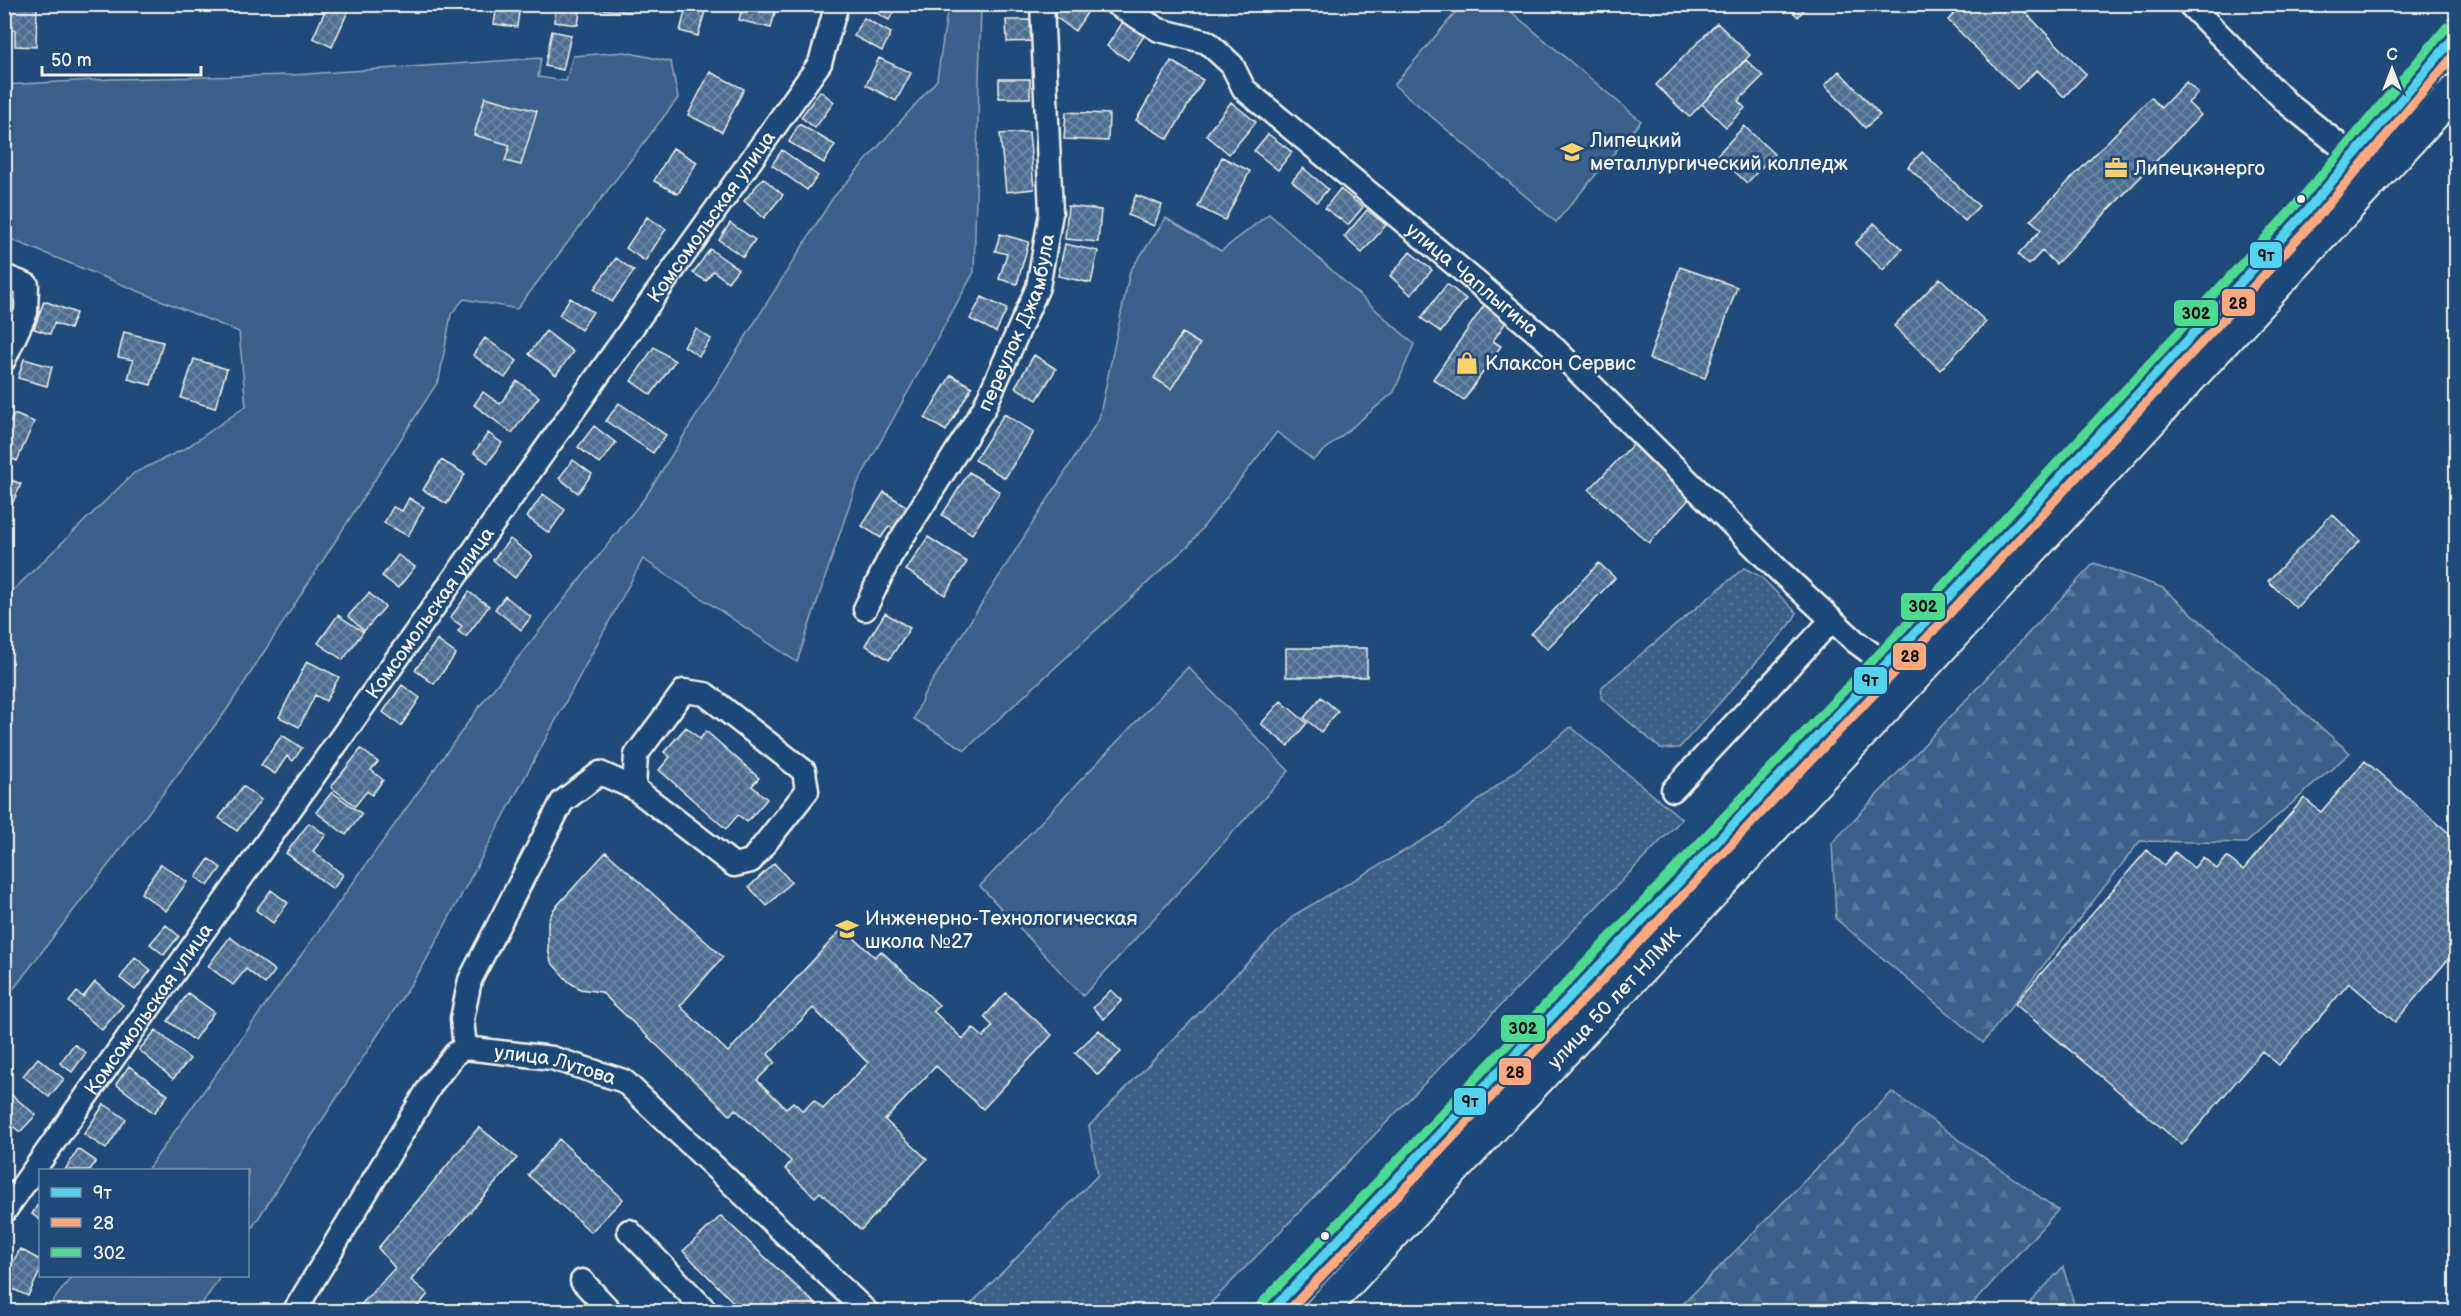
<svg xmlns="http://www.w3.org/2000/svg" width="2461" height="1316" font-family="'Balsamiq Sans',sans-serif">
	<style>
		.grass { fill: url(#grass-dots); stroke: #97a8b8; stroke-width: 1.5 }
		.forest { fill: url(#forest-firs); stroke: #97a8b8; stroke-width: 1.5 }
		.garden { fill: #3a5f88; stroke: #97a8b8; stroke-width: 1.5 }
		.building { fill: url(#building-cross-hatch); stroke: #f4f1e8; stroke-width: 1.5; fill-rule: evenodd }
		.lines { fill: none; stroke-linecap: round; stroke-linejoin: round }
		.street-casing { stroke: #f4f1e8; stroke-width: 27 }
		.secondary-casing { stroke: #f4f1e8; stroke-width: 36 }
		.street { stroke: #1f4a7a; stroke-width: 22 }
		.secondary { stroke: #1f4a7a; stroke-width: 32 }
		.bus-1-casing { stroke: #1f4a7a; stroke-width: 14 }
		.bus-2-casing { stroke: #1f4a7a; stroke-width: 14 }
		.bus-3-casing { stroke: #1f4a7a; stroke-width: 14 }
		.bus-1 { stroke: #53d2ee; stroke-width: 9 }
		.bus-2 { stroke: #ffa980; stroke-width: 9 }
		.bus-3 { stroke: #4ddb92; stroke-width: 9 }
		.bus-dot { fill: #f4f1e8; stroke: #1f4a7a; stroke-width: 2 }
		.labels { text-anchor: middle; stroke-width: 6; stroke-linejoin: round; paint-order: stroke }
		.poi-label { font-size: 20px; fill: #f4f1e8; stroke: #1f4a7a; text-anchor: start }
		.street-label { font-size: 20px; fill: #f4f1e8; stroke: #1f4a7a }
		.line-badge { stroke: #1f4a7a; stroke-width: 2 }
		.pale-badge-label { font-size: 16px; text-anchor: middle; font-weight: bold; fill: #111 }
	</style>
	<defs>
		<pattern id="grass-dots" width="8" height="8" patternUnits="userSpaceOnUse" patternTransform="scale(1.5)"><rect width="8" height="8" fill="#3a5f88"/><path d="M2 2h.1M6 6h.1" fill="none" stroke="#577699" stroke-width="1.8" stroke-linecap="round"/></pattern>
		<pattern id="forest-firs" width="22" height="20" patternUnits="userSpaceOnUse" patternTransform="scale(1.5)"><rect width="22" height="20" fill="#3a5f88"/><path d="M5 1l3.5 6h-7zM16 11l3.5 6h-7z" fill="#577699"/></pattern>
		<pattern id="building-cross-hatch" width="8" height="8" patternUnits="userSpaceOnUse" patternTransform="scale(1.5)"><rect width="8" height="8" fill="#4d6e92"/><path d="M0 0l8 8M0 8l8-8" fill="none" stroke="#708aa6"/></pattern>
	</defs>
	<rect width="100%" height="100%" fill="#1f4a7a"/>
	<filter id="ink" filterUnits="userSpaceOnUse"><feTurbulence type="fractalNoise" baseFrequency=".0167" numOctaves="2"/><feDisplacementMap in="SourceGraphic" scale="12" xChannelSelector="R" yChannelSelector="G"/><feConvolveMatrix kernelMatrix="1 2 1 2 8 2 1 2 1" color-interpolation-filters="sRGB"/></filter>
	<g filter="url(#ink)">
		<path class="grass" d="M1744,568L1760,576L1797,613L1789,626L1679,748L1661,749L1601,698L1602,687Z
			M1571,727L1682,819L1203,1311H964L1098,1175L1089,1126L1294,915L1445,827Z"/>
		<path class="forest" d="M2094,563L2163,588L2350,753L2246,843L2140,841L1983,1043L1836,919L1832,843Z
			M1892,1092L2058,1210L1966,1311H1676Z
			M2063,1267L2076,1311H2022Z"/>
		<path class="garden" d="M948,5H981L974,272L855,488L797,662L643,559L424,964L248,1234V1170H147L479,707L646,496L832,199L937,80Z
			M1462,5H1503L1641,121L1556,222L1394,85Z
			M625,52L671,62L678,98L517,309L464,299L451,314L439,380L226,711L5,1000V598L134,473L186,448L246,406L239,332L5,237V85L112,79L292,75L541,58L538,77L566,81L573,56Z
			M1269,214L1414,344L1394,392L1313,460L1277,432L1190,544L965,750L914,719L924,694L1099,419L1130,271L1166,218L1221,251Z
			M1188,667L1289,771L1083,996L980,886Z
			M72,1276H221L197,1311H50L53,1301Z"/>
		<path class="building" d="M4,4H37L36,47L15,46V30H4Z
			M328,4L350,7L332,47L313,38Z
			M497,4H520L517,27L494,24Z
			M556,4H581L578,25L554,22Z
			M598,4H630L629,12L598,9Z
			M687,4H707L698,36L680,31Z
			M743,4H777L771,28L739,20Z
			M874,4H898L889,20L871,10Z
			M1056,4H1093L1075,31L1050,13Z
			M1785,4H1809L1798,17Z
			M1964,4H2017L2086,74L2064,97L2037,70L2017,89L1948,20Z
			M864,18L891,33L882,51L854,36Z
			M1006,20H1035V41L1007,42Z
			M1123,22L1144,36L1128,60L1107,46Z
			M1717,23L1750,55L1689,117L1656,85Z
			M552,31L571,35L563,70L545,66Z
			M879,58L911,73L896,101L866,85Z
			M1746,60L1763,76L1738,101L1745,108L1726,127L1702,104Z
			M1171,61L1203,80L1168,139L1136,120Z
			M1839,71L1880,115L1865,128L1825,85Z
			M710,72L744,89L722,132L688,115Z
			M999,79H1030V98H999Z
			M2186,82L2198,93L2188,103L2201,115L2056,264L2042,251L2029,265L2018,255L2041,230L2031,220L2151,97L2161,108Z
			M820,91L834,102L815,128L801,117Z
			M485,97L537,111L521,165L505,161L510,145L474,135Z
			M1231,102L1256,122L1229,154L1206,135Z
			M1066,112L1109,114L1108,141L1064,139Z
			M799,124L835,145L824,163L789,142Z
			M1744,126L1774,154L1747,183L1717,155Z
			M1029,132L1034,189L1006,192L1000,134Z
			M1268,134L1292,152L1278,170L1254,151Z
			M673,148L697,162L678,194L654,181Z
			M782,150L818,176L807,190L772,165Z
			M1922,152L1979,206L1965,221L1908,167Z
			M1222,157L1250,171L1225,220L1198,207Z
			M1303,168L1328,189L1317,202L1292,181Z
			M763,178L783,195L764,218L744,201Z
			M1340,189L1363,207L1348,225L1325,208Z
			M1136,195L1162,205L1154,226L1128,215Z
			M1068,206L1101,210L1098,242L1065,239Z
			M1367,210L1386,225L1362,253L1344,237Z
			M647,217L666,229L645,261L626,248Z
			M730,223L755,240L743,257L719,240Z
			M1874,223L1902,249L1883,270L1855,244Z
			M1000,234L1029,242L1017,284L999,279L1007,254L995,251Z
			M1065,244L1098,251L1091,283L1058,276Z
			M710,249L738,269L728,282L713,271L706,281L693,273Z
			M1410,252L1432,270L1411,295L1390,276Z
			M616,258L634,271L612,302L594,289Z
			M1680,267L1737,287L1705,378L1649,359Z
			M1940,278L1986,322L1940,370L1894,326Z
			M1447,284L1466,299L1441,332L1421,318Z
			M982,297L1007,309L996,332L970,319Z
			M570,298L593,312L581,330L559,315Z
			M44,301L76,313L70,329L54,323L50,334L34,329Z
			M1485,304L1508,319L1493,341L1501,346L1464,400L1433,379Z
			M696,329L711,339L699,356L684,346Z
			M546,331L573,352L556,375L529,354Z
			M124,332L163,342L151,385L128,379L133,360L118,357Z
			M1182,333L1200,344L1171,389L1154,378Z
			M485,338L517,361L505,378L473,355Z
			M654,347L675,361L651,395L631,381Z
			M1034,355L1056,369L1037,400L1015,387Z
			M24,359L52,367L47,386L18,378Z
			M194,359L227,369L215,408L181,398Z
			M951,375L972,387L946,431L925,418Z
			M517,381L539,397L512,433L474,405L483,392L500,404Z
			M619,403L666,435L653,453L606,421Z
			M14,414L34,422L17,461L4,455V435Z
			M1004,414L1034,432L1005,478L975,460Z
			M594,426L616,443L600,464L578,447Z
			M488,433L502,443L488,463L474,453Z
			M1636,441L1692,496L1649,543L1589,490Z
			M441,460L465,474L447,504L423,490Z
			M573,460L592,474L578,493L559,478Z
			M969,472L1000,492L972,534L942,515Z
			M4,477L21,484L5,520H4Z
			M884,492L911,509L897,531L889,526L881,538L862,526Z
			M543,494L565,510L549,533L527,517Z
			M409,498L424,507L408,536L384,523L393,507L402,511Z
			M2332,514L2360,541L2296,608L2268,581Z
			M928,537L967,562L945,595L906,570Z
			M510,539L532,556L515,578L493,560Z
			M398,555L415,567L398,588L382,576Z
			M1599,563L1615,578L1547,649L1531,634Z
			M469,592L489,606L466,637L458,631L462,626L450,618Z
			M369,593L385,607L364,631L348,616Z
			M505,596L531,617L521,630L495,609Z
			M885,613L910,628L889,660L865,645Z
			M338,615L363,632L343,660L318,643Z
			M437,640L456,654L434,684L415,670Z
			M1286,648H1367V677H1286Z
			M307,661L339,677L326,701L315,695L299,727L279,717Z
			M402,685L420,698L401,726L383,712Z
			M1321,697L1338,711L1321,732L1304,718Z
			M1281,701L1307,723L1288,746L1261,724Z
			M686,727L700,739L706,731L759,778L752,786L767,799L747,822L738,815L726,829L659,770L670,757L664,752Z
			M282,735L302,748L293,761L287,756L275,774L261,765Z
			M361,749L378,762L371,770L383,780L372,795L367,791L355,806L331,787Z
			M2365,761L2456,839V950L2395,1022L2349,983L2279,1065L2262,1051L2182,1145L2015,1004L2147,850L2164,865L2175,852L2194,868L2203,857L2217,869L2227,857L2243,870L2304,798L2321,812Z
			M243,786L261,800L237,831L219,818Z
			M332,792L362,814L346,835L316,812Z
			M309,823L326,835L313,851L343,875L333,889L286,853Z
			M606,852L723,957L680,1006L728,1052L843,928L875,957L881,951L939,1005L933,1011L963,1039L973,1028L983,1037L993,1026L984,1017L1006,993L1052,1035L983,1109L936,1066L885,1120L927,1159L861,1230L820,1192L815,1197L785,1169L791,1161L735,1109L730,1115L601,992L580,989L569,982L551,962L548,949V921L554,909ZM813,1008L868,1063L823,1109L814,1100L803,1111L793,1102L786,1108L757,1080L775,1062L768,1054Z
			M209,859L221,868L208,886L196,877Z
			M774,863L791,882L767,906L749,887Z
			M161,864L187,882L166,911L141,893Z
			M271,890L288,903L273,923L256,910Z
			M166,925L179,936L164,955L150,944Z
			M230,937L275,971L265,984L246,969L233,985L208,966Z
			M135,957L151,970L135,990L120,978Z
			M95,982L123,1005L102,1030L69,1002L77,992L83,997Z
			M1111,990L1122,1000L1104,1019L1093,1008Z
			M188,993L214,1012L194,1040L168,1021Z
			M156,1030L190,1059L173,1079L139,1050Z
			M1099,1030L1121,1052L1098,1075L1075,1053Z
			M74,1044L86,1053L72,1072L60,1063Z
			M38,1058L64,1079L49,1097L23,1076Z
			M129,1066L168,1095L154,1113L116,1084Z
			M8,1092L36,1115L20,1132L4,1119V1096Z
			M104,1104L126,1119L106,1149L84,1134Z
			M479,1127L517,1158L411,1280L428,1294L413,1312H354L395,1268L378,1248Z
			M559,1139L623,1199L591,1232L528,1175Z
			M78,1149L96,1161L90,1170H65Z
			M40,1201V1220L32,1214Z
			M721,1216L824,1312H743L683,1251Z
			M20,1249L40,1260V1271L28,1296L4,1285V1279Z"/>
		<g class="lines">
			<g class="street-casing">
				<g id="street">
					<path id="s1" d="M1116,4L1159,30L1207,42L1232,65L1244,89L1546,340L1773,565L1856,642L1886,664"/>
					<path d="M2189,4L2287,103L2353,156"/>
					<path d="M4,276L27,285L26,312L4,360"/>
					<path id="s2" d="M865,609L890,557L984,408L1038,287L1051,213L1042,4"/>
					<path d="M1673,790L1832,620"/>
					<path d="M465,1048L462,1019L470,980L562,802L600,773L634,788L734,865L751,861L807,791L804,771L705,694L684,691L636,755L634,788"/>
					<path id="s3" d="M4,1212L820,63L837,4"/>
					<path d="M629,1231L707,1312"/>
					<path d="M582,1281L611,1312"/>
					<path id="s4" d="M294,1312L432,1083L456,1053L465,1048L552,1058L624,1081L867,1312"/>
				</g>
			</g>
			<g class="secondary-casing">
				<g id="secondary">
					<path d="M1270,1312L1886,664L2133,399L2305,213L2456,35"/>
					<path id="s5" d="M1320,1312L1884,709L2456,90"/>
				</g>
			</g>
			<use href="#street" class="street"/>
			<use href="#secondary" class="secondary"/>
			<g class="bus-1-casing">
				<path id="bus-1" d="M1270,1312L1886,664L2133,399L2305,213L2456,35"/>
			</g>
			<g class="bus-2-casing">
				<path id="bus-2" d="M1287,1312L1895,672L2142,407L2314,221L2456,53"/>
			</g>
			<g class="bus-3-casing">
				<path id="bus-3" d="M1261,1304L1877,656L2124,391L2296,205L2447,27"/>
			</g>
			<use href="#bus-1" class="bus-1"/>
			<use href="#bus-2" class="bus-2"/>
			<use href="#bus-3" class="bus-3"/>
		</g>
	</g>
	<defs>
		<g id="university-bare" transform="scale(1.8)"><path d="M0-5L7-2L0 1L-7-2ZM-4 1L0 2.5L4 1V4Q0 6-4 4Z" fill="#ffd166" stroke="#1f4a7a" stroke-width="2.5" paint-order="stroke"/></g>
		<g id="office-bare" transform="scale(1.8)"><path d="M-6-3h4V-5.5h4V-3h4V5H-6ZM-1-4.5V-3h2v-1.5ZM-6 0V1H6V0Z" fill="#ffd166" stroke="#1f4a7a" stroke-width="2.5" paint-order="stroke"/></g>
		<g id="shop-bare" transform="scale(1.8)"><path d="M-5-2.5h2.3a2.7 3.5 0 0 1 5.4 0H5L5.5 6h-11ZM-1.5-2.5h3a1.5 2.3 0 0 0-3 0Z" fill="#ffd166" stroke="#1f4a7a" stroke-width="2.5" paint-order="stroke"/></g>
		<g id="school-bare" transform="scale(1.8)"><path d="M0-5L7-2L0 1L-7-2ZM-4 1L0 2.5L4 1V4Q0 6-4 4Z" fill="#ffd166" stroke="#1f4a7a" stroke-width="2.5" paint-order="stroke"/></g>
	</defs>
	<g fill-rule="evenodd">
		<use href="#university-bare" x="1572" y="152"/>
		<use href="#office-bare" x="2116" y="168"/>
		<use href="#shop-bare" x="1467" y="363"/>
		<use href="#school-bare" x="847" y="929"/>
	</g>
	<g class="bus-dot">
		<circle cx="2301" cy="199" r="5"/>
		<circle cx="1325" cy="1236" r="5"/>
	</g>
	<g class="labels">
		<g class="poi-label">
			<text x="1590" y="147">Липецкий<tspan x="1590" dy="23">металлургический колледж</tspan></text>
			<text x="2134" y="175">Липецкэнерго</text>
			<text x="1485" y="370">Клаксон Сервис</text>
			<text x="865" y="925">Инженерно-Технологическая<tspan x="865" dy="23">школа №27</tspan></text>
		</g>
		<g class="street-label">
			<text dy="7" stroke="none"><textPath href="#s3" startOffset="1221">Комсомольская улица</textPath></text>
			<text dy="7" stroke="none"><textPath href="#s1" startOffset="458">улица Чаплыгина</textPath></text>
			<text dy="7" stroke="none"><textPath href="#s2" startOffset="326">переулок Джамбула</textPath></text>
			<text dy="7" stroke="none"><textPath href="#s3" startOffset="735">Комсомольская улица</textPath></text>
			<text dy="7" stroke="none"><textPath href="#s5" startOffset="430">улица 50 лет НЛМК</textPath></text>
			<text dy="7" stroke="none"><textPath href="#s3" startOffset="249">Комсомольская улица</textPath></text>
			<text dy="7" stroke="none"><textPath href="#s4" startOffset="408">улица Лутова</textPath></text>
		</g>
	</g>
	<g class="line-badge">
		<rect x="2249" y="241" width="34" height="28" rx="6" fill="#53d2ee"/>
		<rect x="2221" y="288" width="35" height="29" rx="6" fill="#ffa980"/>
		<rect x="2173" y="299" width="46" height="28" rx="6" fill="#4ddb92"/>
		<rect x="1900" y="592" width="46" height="29" rx="6" fill="#4ddb92"/>
		<rect x="1892" y="642" width="35" height="29" rx="6" fill="#ffa980"/>
		<rect x="1853" y="666" width="35" height="29" rx="6" fill="#53d2ee"/>
		<rect x="1500" y="1014" width="46" height="29" rx="6" fill="#4ddb92"/>
		<rect x="1498" y="1057" width="34" height="29" rx="6" fill="#ffa980"/>
		<rect x="1453" y="1087" width="34" height="29" rx="6" fill="#53d2ee"/>
	</g>
	<g class="pale-badge-label">
		<text x="2266" y="261">9т</text>
		<text x="2238" y="309">28</text>
		<text x="2196" y="319">302</text>
		<text x="1923" y="612">302</text>
		<text x="1910" y="662">28</text>
		<text x="1870" y="686">9т</text>
		<text x="1523" y="1034">302</text>
		<text x="1515" y="1078">28</text>
		<text x="1470" y="1107">9т</text>
	</g>
	<rect width="2461" height="1316" fill="none" stroke="#1f4a7a" stroke-width="24"/>
	<rect x="12" y="12" width="2437" height="1292" fill="none" stroke="#f4f1e8" stroke-width="2" filter="url(#ink)"/>
	<rect x="39" y="1169" width="210" height="108" fill="#1f4a7a" stroke="#748da6" stroke-width="1.5"/>
	<rect x="51" y="1188" width="30" height="9" fill="#53d2ee" stroke="#748da6" stroke-width="1.5"/>
	<text x="93" y="1199" font-size="18" fill="#f4f1e8">9т</text>
	<rect x="51" y="1218" width="30" height="9" fill="#ffa980" stroke="#748da6" stroke-width="1.5"/>
	<text x="93" y="1229" font-size="18" fill="#f4f1e8">28</text>
	<rect x="51" y="1248" width="30" height="9" fill="#4ddb92" stroke="#748da6" stroke-width="1.5"/>
	<text x="93" y="1259" font-size="18" fill="#f4f1e8">302</text>
	<g transform="translate(2392 69)" stroke="#1f4a7a" stroke-width="4.5" paint-order="stroke">
	<path d="M0-4.5L10 22L0 15L-10 22Z" fill="#f4f1e8"/>
	<text y="-9" font-size="16" font-weight="bold" text-anchor="middle" fill="#f4f1e8">С</text>
	</g>
	<path d="M42 66v9h159v-9" fill="none" stroke="#f4f1e8" stroke-width="3"/>
	<text x="51" y="66" font-size="18" fill="#f4f1e8" stroke="#1f4a7a" stroke-width="4.5" paint-order="stroke">50 m</text>
</svg>
